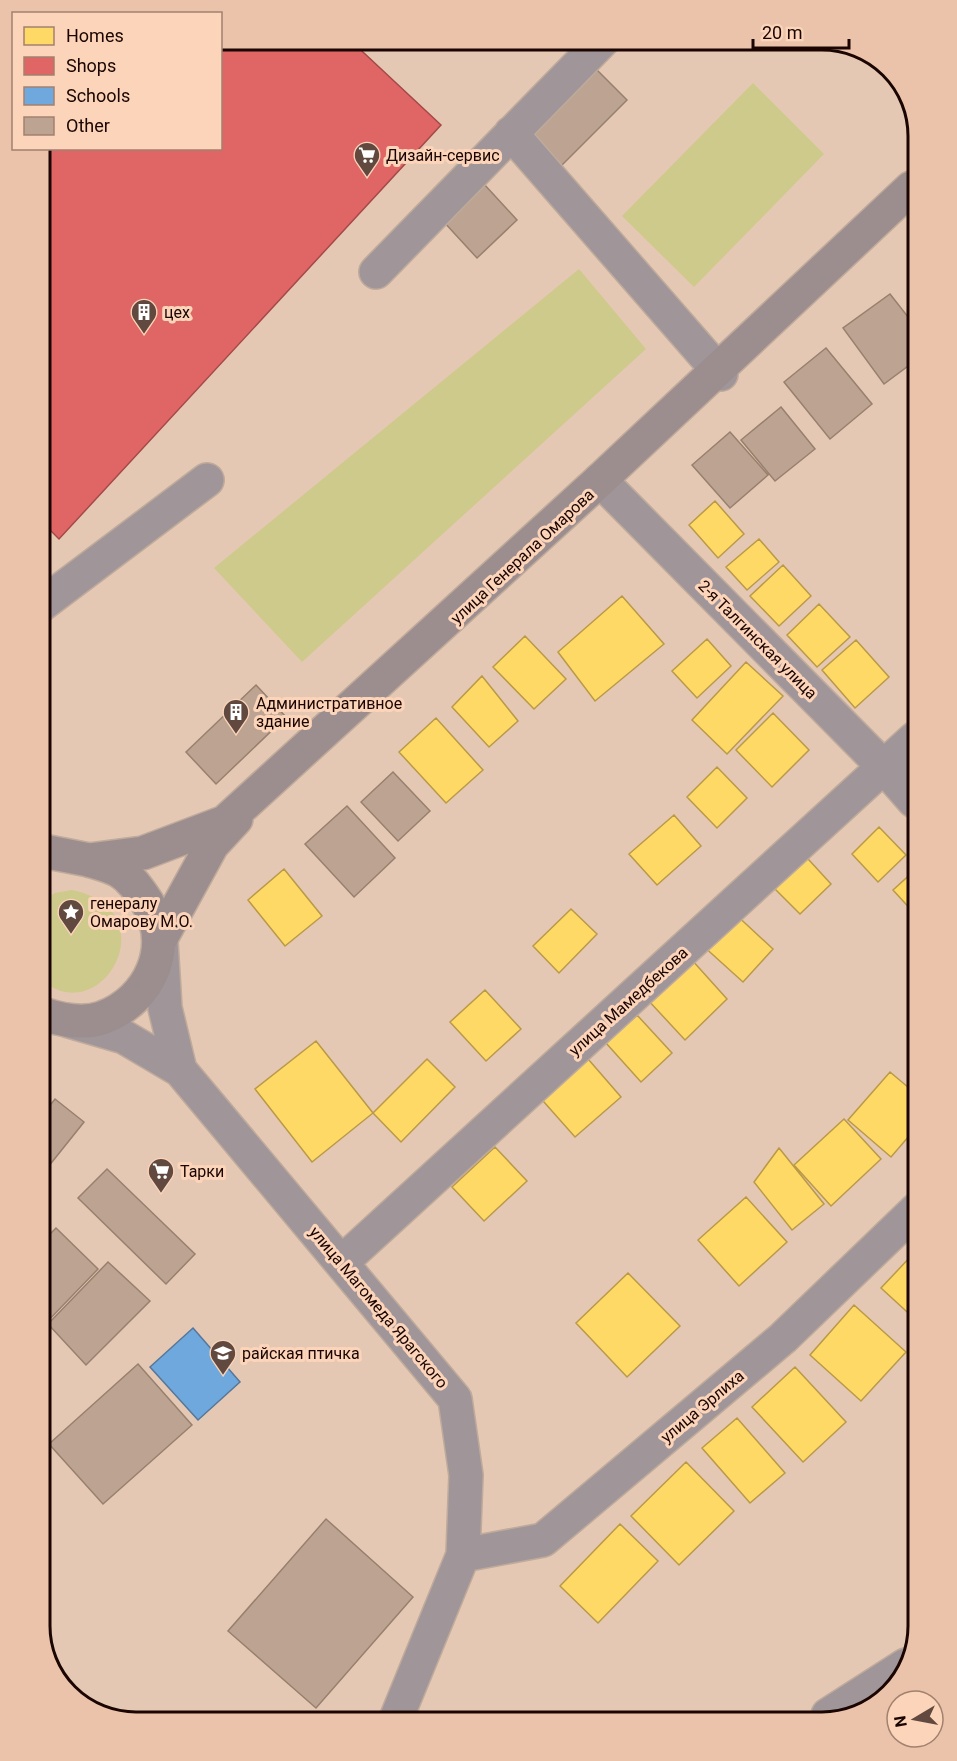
<svg xmlns="http://www.w3.org/2000/svg" width="957" height="1761" font-family="Roboto,sans-serif">
	<style>
		.green { fill: #ceca8b }
		.homes { fill: #ffd966; stroke: #ba9947; stroke-width: 1.5 }
		.shops { fill: #e06666; stroke: #a54947; stroke-width: 1.5 }
		.schools { fill: #6fa8dc; stroke: #56779a; stroke-width: 1.5 }
		.building { fill: #bda492; stroke: #98806e; stroke-width: 1.5 }
		.lines { fill: none; stroke-linecap: round; stroke-linejoin: round }
		.minor-casing { stroke: #bfaa9b; stroke-width: 36 }
		.major-casing { stroke: #bfaa9b; stroke-width: 36 }
		.minor { stroke: #a09699; stroke-width: 33 }
		.major { stroke: #9c8e8e; stroke-width: 33 }
		.labels { text-anchor: middle; stroke-width: 6; stroke-linejoin: round; paint-order: stroke }
		.poi-label { font-size: 16px; fill: #1a0500; stroke: #fcd4b9; text-anchor: start }
		.street-label { font-size: 16px; fill: #1a0500; stroke: #fcd4b9 }
		.rim { fill: none; stroke: #1a0500; stroke-width: 3 }
	</style>
	<rect width="100%" height="100%" fill="#e4c8b3"/>
	<path class="green" d="M753,83L824,154L694,287L622,216Z
		M579,269L646,349L302,662L214,568Z
		M72,890C169,910 103,1030 43,981V900L55,893Z"/>
	<path class="homes" d="M715,501L744,534L718,558L689,525Z
		M759,539L779,562L747,590L726,567Z
		M783,565L811,596L779,626L750,596Z
		M622,596L664,644L595,701L558,652Z
		M819,604L850,637L817,667L787,635Z
		M525,636L566,679L534,709L493,667Z
		M707,639L731,666L697,698L672,671Z
		M856,640L889,677L855,708L822,670Z
		M746,662L783,696L727,754L692,720Z
		M482,676L518,721L489,747L452,707Z
		M773,713L809,750L772,787L736,750Z
		M436,718L483,770L446,803L399,752Z
		M717,767L747,798L717,828L687,797Z
		M674,815L701,846L657,885L629,854Z
		M879,827L906,855L878,882L852,854Z
		M798,848L831,884L800,914L765,879Z
		M284,869L322,916L285,946L248,900Z
		M914,871L915,914L893,890Z
		M571,909L597,934L559,973L533,946Z
		M732,911L773,949L743,982L701,944Z
		M691,959L727,999L685,1040L647,999Z
		M485,990L521,1029L486,1061L450,1022Z
		M637,1015L672,1053L641,1082L606,1043Z
		M316,1041L373,1113L312,1162L255,1089Z
		M582,1052L621,1097L575,1137L536,1093Z
		M427,1059L455,1087L401,1142L373,1113Z
		M890,1072L915,1093L916,1128L891,1157L848,1120Z
		M844,1119L881,1159L831,1206L794,1165Z
		M495,1147L527,1181L484,1221L452,1187Z
		M779,1148L824,1204L792,1230L754,1182Z
		M746,1197L787,1242L739,1286L698,1240Z
		M914,1253L916,1255L917,1321L881,1288Z
		M628,1273L680,1326L627,1377L576,1323Z
		M854,1305L906,1352L861,1401L810,1355Z
		M795,1367L846,1422L803,1462L752,1407Z
		M737,1418L785,1473L750,1503L702,1448Z
		M686,1462L734,1511L679,1565L631,1516Z
		M620,1524L658,1561L598,1623L560,1586Z"/>
	<path class="shops" d="M220,39H349L441,125L59,539L41,521L39,148H220Z"/>
	<path class="schools" d="M193,1328L240,1382L198,1420L150,1367Z"/>
	<path class="building" d="M595,68L627,100L560,167L528,135Z
		M483,183L517,220L477,258L443,221Z
		M890,294L912,322V363L884,384L843,328Z
		M826,348L872,404L830,439L784,382Z
		M781,407L815,449L775,481L741,440Z
		M730,432L768,475L730,508L692,465Z
		M256,685L286,717L216,784L186,752Z
		M393,772L430,811L398,841L361,802Z
		M347,806L395,858L354,897L305,844Z
		M55,1099L84,1122L44,1172V1113Z
		M107,1169L195,1254L166,1284L78,1198Z
		M56,1228L98,1269L45,1324L44,1240Z
		M108,1262L150,1301L86,1365L48,1324Z
		M138,1364L192,1425L103,1504L49,1444Z
		M326,1519L413,1597L316,1708L228,1631Z"/>
	<g class="lines">
		<g class="minor-casing">
			<path id="minor" d="M511,133L721,374
				M376,272L604,39
				M600,480L885,768L914,801
				M41,605L207,480
				M161,942L165,1008L180,1070
				M69,1021L124,1037L180,1070L455,1399L466,1475L463,1555L396,1719
				M342,1262L914,739
				M463,1555L543,1540L783,1338L916,1210
				M828,1715L906,1665"/>
		</g>
		<g class="major-casing">
			<path id="major" d="M43,851L89,860L143,853L225,822L600,480L911,188
				M161,938L212,845L236,819
				M43,1014C61,1020 84,1024 102,1018C151,1000 174,946 147,902C139,890 131,878 119,871C110,866 98,863 88,860"/>
		</g>
		<use href="#minor" class="minor"/>
		<use href="#major" class="major"/>
	</g>
	<defs>
		<g id="supermarket-pin" transform="scale(1.35)"><path d="M0 17L-7.5 6A9.5 9.5 0 1 1 7.5 6Z" fill="#61493f" stroke="#fcd4b9"/><path d="M-6-5.5h2.5l.6 2H6L4.5 2H-2.5L-4.4-4H-6ZM-1.5 3.2a1.3 1.3 0 1 0 .1 0ZM3 3.2a1.3 1.3 0 1 0 .1 0Z" fill="#fff"/></g>
		<g id="building-pin" transform="scale(1.35)"><path d="M0 17L-7.5 6A9.5 9.5 0 1 1 7.5 6Z" fill="#61493f" stroke="#fcd4b9"/><path d="M-4-6H4V6H1V3H-1V6H-4ZM-2.5-4.3h1.7v1.8h-1.7ZM.8-4.3h1.7v1.8H.8ZM-2.5-1h1.7V.8h-1.7ZM.8-1h1.7V.8H.8Z" fill="#fff"/></g>
		<g id="sight-pin" transform="scale(1.35)"><path d="M0 17L-7.5 6A9.5 9.5 0 1 1 7.5 6Z" fill="#61493f" stroke="#fcd4b9"/><path d="M0-6L1.8-2.2L6-1.7L2.9 1.2L3.7 5.4L0 3.3L-3.7 5.4L-2.9 1.2L-6-1.7L-1.8-2.2Z" fill="#fff"/></g>
		<g id="school-pin" transform="scale(1.35)"><path d="M0 17L-7.5 6A9.5 9.5 0 1 1 7.5 6Z" fill="#61493f" stroke="#fcd4b9"/><path d="M0-5L7-2L0 1L-7-2ZM-4 1L0 2.5L4 1V4Q0 6-4 4Z" fill="#fff"/></g>
	</defs>
	<g fill-rule="evenodd">
		<use href="#supermarket-pin" x="367" y="155"/>
		<use href="#building-pin" x="144" y="312"/>
		<use href="#building-pin" x="236" y="712"/>
		<use href="#sight-pin" x="71" y="912"/>
		<use href="#supermarket-pin" x="161" y="1171"/>
		<use href="#school-pin" x="223" y="1353"/>
	</g>
	<g class="labels">
		<g class="poi-label">
			<text x="386" y="161">Дизайн-сервис</text>
			<text x="164" y="318">цех</text>
			<text x="256" y="709">Административное<tspan x="256" dy="18">здание</tspan></text>
			<text x="90" y="909">генералу<tspan x="90" dy="18">Омарову М.О.</tspan></text>
			<text x="180" y="1177">Тарки</text>
			<text x="242" y="1359">райская птичка</text>
		</g>
		<g class="street-label">
			<text transform="translate(522 556) rotate(-43)" y="6">улица Генерала Омарова</text>
			<text transform="translate(758 639) rotate(45)" y="6">2-я Талгинская улица</text>
			<text transform="translate(628 1001) rotate(-42)" y="6">улица Мамедбекова</text>
			<text transform="translate(379 1307) rotate(50)" y="6">улица Магомеда Ярагского</text>
			<text transform="translate(702 1406) rotate(-40)" y="6">улица Эрлиха</text>
		</g>
	</g>
	<path d="M0 0H957V1761H0ZM136 50H822A86 86 0 0 1 908 136V1626A86 86 0 0 1 822 1712H136A86 86 0 0 1 50 1626V136A86 86 0 0 1 136 50Z" fill="#eac3aa" fill-rule="evenodd"/>
	<path class="rim" d="M136 50H822A86 86 0 0 1 908 136V1626A86 86 0 0 1 822 1712H136A86 86 0 0 1 50 1626V136A86 86 0 0 1 136 50Z"/>
	<rect x="12" y="12" width="210" height="138" fill="#fcd4b9" stroke="#a2816f" stroke-width="1.5"/>
	<rect x="24" y="27" width="30" height="18" fill="#ffd966" stroke="#a2816f" stroke-width="1.5"/>
	<text x="66" y="42" font-size="18" fill="#1a0500">Homes</text>
	<rect x="24" y="57" width="30" height="18" fill="#e06666" stroke="#a2816f" stroke-width="1.5"/>
	<text x="66" y="72" font-size="18" fill="#1a0500">Shops</text>
	<rect x="24" y="87" width="30" height="18" fill="#6fa8dc" stroke="#a2816f" stroke-width="1.5"/>
	<text x="66" y="102" font-size="18" fill="#1a0500">Schools</text>
	<rect x="24" y="117" width="30" height="18" fill="#bda492" stroke="#a2816f" stroke-width="1.5"/>
	<text x="66" y="132" font-size="18" fill="#1a0500">Other</text>
	<g transform="translate(915 1719) rotate(260)"><circle r="28" fill="#fcd4b9" stroke="#a2816f" stroke-width="1.5"/>
	<path d="M0-4.5L10 22L0 15L-10 22Z" fill="#61493f"/>
	<text y="-9" font-size="16" font-weight="bold" text-anchor="middle" fill="#1a0500">N</text>
	</g>
	<path d="M753 39v9h96v-9" fill="none" stroke="#1a0500" stroke-width="3"/>
	<text x="762" y="39" font-size="18" fill="#1a0500" stroke="#fcd4b9" stroke-width="4.5" paint-order="stroke">20 m</text>
</svg>
